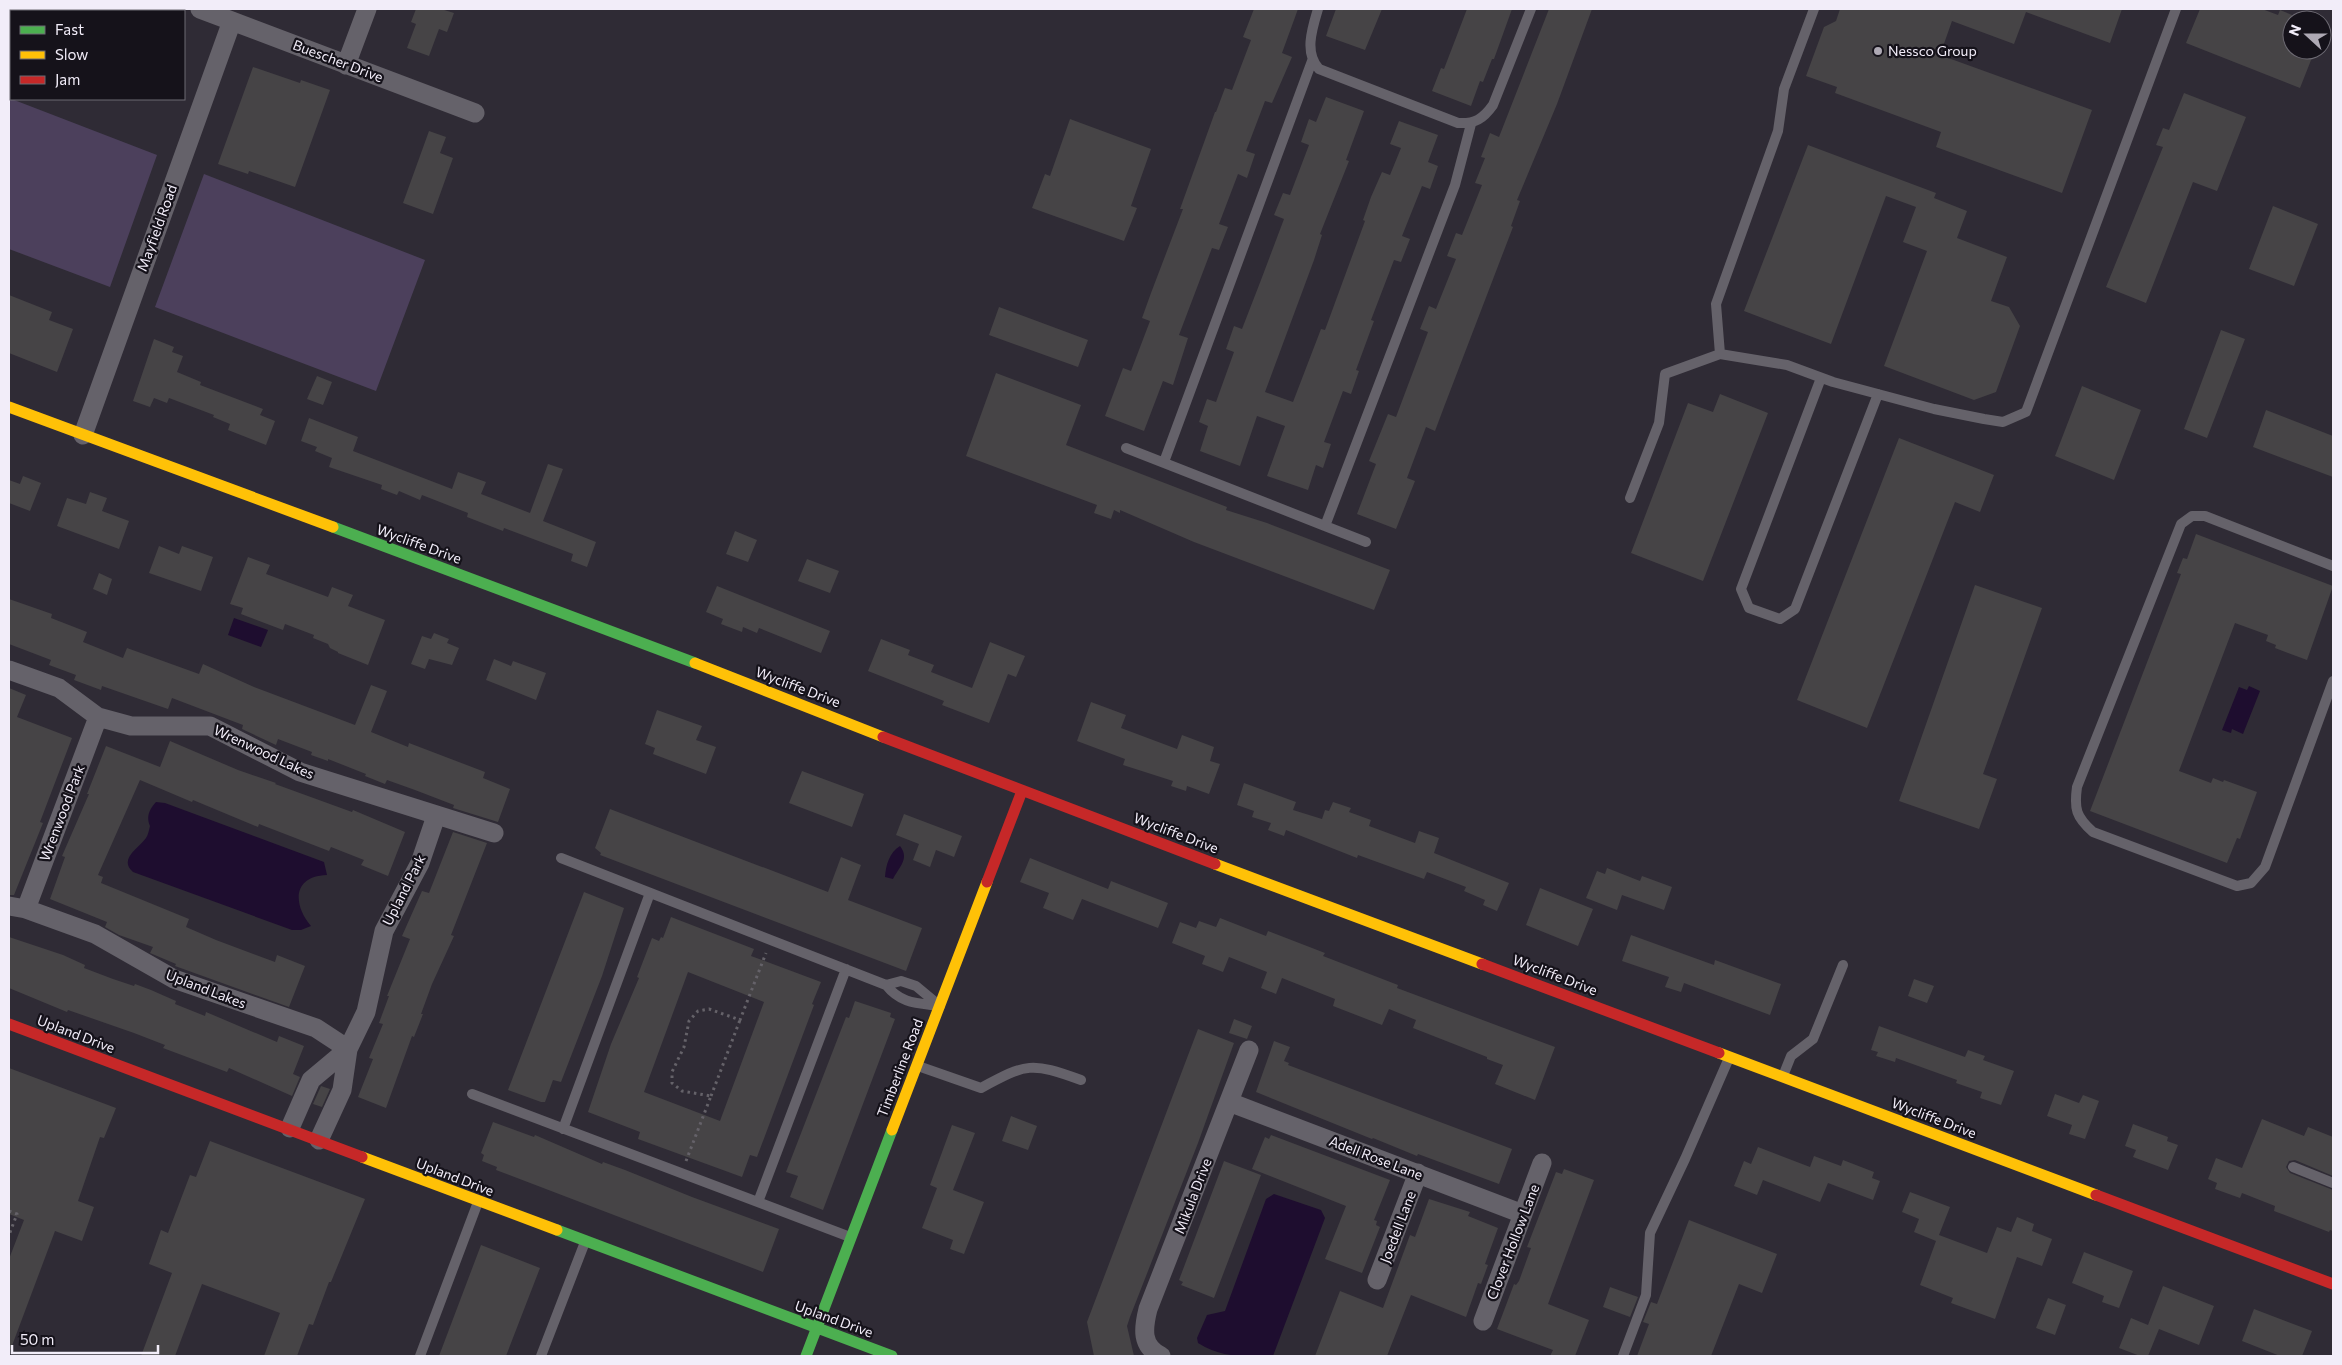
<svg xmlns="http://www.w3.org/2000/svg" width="2342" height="1365" font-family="Commissioner,sans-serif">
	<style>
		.green { fill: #4c405c }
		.water { fill: #1e0d2f }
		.building { fill: #464446; fill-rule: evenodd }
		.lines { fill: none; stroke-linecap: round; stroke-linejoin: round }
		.path { stroke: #656269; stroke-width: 3; stroke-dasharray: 2.5 4; stroke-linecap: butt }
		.lane { stroke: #65626a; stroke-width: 10 }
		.street { stroke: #65626a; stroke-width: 19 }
		.fast { stroke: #4caf50; stroke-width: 11 }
		.slow { stroke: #ffc107; stroke-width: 11 }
		.jam { stroke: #c62828; stroke-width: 11 }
		.poi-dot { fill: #aea9b4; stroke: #15121a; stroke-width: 2 }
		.labels { text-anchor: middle; stroke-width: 4.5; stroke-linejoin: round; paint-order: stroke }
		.poi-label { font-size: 14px; fill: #f2edf9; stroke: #15121a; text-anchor: start }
		.street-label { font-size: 14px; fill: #f2edf9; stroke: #15121a }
	</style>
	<rect width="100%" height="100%" fill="#2f2b35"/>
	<path class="green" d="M9,98L157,155L110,287L9,249Z
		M204,174L425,260L376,391L155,307Z"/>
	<path class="water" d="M234,618L268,630L261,647L228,635Z
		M2249,686L2260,691L2243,734L2232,729L2231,733L2222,730L2239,687L2247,690Z
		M156,802L165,803L324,862L327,875C292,876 293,905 311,926L301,930H292L133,872C118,859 139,848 146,838C148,835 149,830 150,826C146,817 149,810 156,802Z
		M900,846C910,859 899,867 893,879L885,877C886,865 889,853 900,846Z
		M1274,1194L1321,1210L1325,1218L1273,1356C1244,1356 1224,1359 1198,1343L1197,1338L1207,1315L1225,1311L1266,1199Z"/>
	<path class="building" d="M416,9H441L454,13L447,32L439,29L429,56L407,48L416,24L411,22Z
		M1254,9H1298L1282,53L1292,57L1272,103L1265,101L1246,151L1255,154L1247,178L1238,174L1219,224L1228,227L1219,250L1212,248L1179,335L1188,338L1173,385L1163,381L1144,431L1105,416L1123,368L1131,371L1150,321L1142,318L1151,293L1183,209H1180L1215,112H1216L1225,88L1232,90L1251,40L1243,37Z
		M1336,9H1382L1365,50L1326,36Z
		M1467,9H1512L1494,59H1492L1483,82L1480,81L1471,106L1432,91L1441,68L1444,69Z
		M1549,9H1592L1557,104L1517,200L1520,201L1511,226L1513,227L1444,407L1435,431L1426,427L1407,478L1415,481L1396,529L1357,514L1376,464L1369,461L1388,414L1396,417L1428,332L1420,329L1429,306L1436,309L1456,259L1447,256L1456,233L1462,235L1482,185L1475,183L1485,158L1481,157L1490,133L1499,137Z
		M1840,9H2122L2110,43L2026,12L2014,44L1952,21L1940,55L2092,110L2062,193L1936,147L1941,132L1835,93L1837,87L1806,76L1824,27L1836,21Z
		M2200,9H2262L2278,15L2280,10L2292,15V50H2315L2300,88L2186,43Z
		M253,67L300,83L301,80L330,90L295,187L249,171L248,174L218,164Z
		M2184,93L2246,117L2217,191L2193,182L2146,303L2106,287L2163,147L2156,145L2163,128L2169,130Z
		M1326,97L1364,111L1346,160L1349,161L1320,234L1322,235L1314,260L1265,392L1293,402L1321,329L1325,330L1365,221L1363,220L1371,197L1382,172L1390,175L1401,148L1390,144L1399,121L1438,135L1428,162L1438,166L1430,189L1422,186L1402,236L1410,239L1401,262L1394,260L1371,320L1374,321L1356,370L1359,371L1351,394L1343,391L1324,442L1331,444L1323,468L1316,465L1308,490L1267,476L1285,426L1257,416L1240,466L1200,451L1208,426L1199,422L1207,399L1216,402L1234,352L1226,349L1234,326L1242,329L1261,280L1284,219L1274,215L1283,193L1290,195L1309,145L1301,142L1309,119L1316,122Z
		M1070,119L1151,149L1131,206L1137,208L1124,241L1032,208L1045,174L1050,176Z
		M429,131L446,137L440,153L453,158L433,214L403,203Z
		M1808,145L1936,193L1934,198L1967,211L1957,238L2007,257L1991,301L2009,307L2020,326L1996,392L1974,400L1884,366L1927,251L1903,242L1916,207L1886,196L1831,344L1744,311Z
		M2273,206L2318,224L2294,286L2249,269Z
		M9,295L52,312L49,320L73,329L57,372L9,353Z
		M999,307L1088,340L1078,367L989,335Z
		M2221,330L2245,339L2207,438L2184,429Z
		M154,339L174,347L172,352L183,356L177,372L201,382L200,385L263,409L260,415L275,421L266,445L228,430L230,424L213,417L214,415L169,398L167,403L154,398L150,407L133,401Z
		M996,373L1081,405L1066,445L1227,507L1226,510L1267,523L1390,570L1374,610L1194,542L1120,510V513L1114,510L1111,519L1094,513L1097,505L966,456Z
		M317,376L332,382L323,405L307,399Z
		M2082,386L2141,410L2114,480L2055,456Z
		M1720,394L1768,413L1703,581L1631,553L1688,403L1713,412Z
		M2266,410L2333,436V477L2253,447Z
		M309,418L358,437L353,451L452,489L458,472L486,482L481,494L530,513L548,464L563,469L543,521L596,542L587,567L571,561L573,554L504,528L503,531L467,517L468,513L422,495L420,500L399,491L397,495L381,489L382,485L329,467L332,458L315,451L317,447L301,441Z
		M1899,438L1994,475L1980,512L1955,502L1867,728L1797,700Z
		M23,476L41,483L30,511L9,503V480L20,484Z
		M90,492L107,498L102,511L129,521L119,549L57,526L67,498L86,504Z
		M735,531L757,540L748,562L726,554Z
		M2196,534L2333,586L2307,660L2275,648L2276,645L2266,641L2268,635L2235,623L2179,771L2211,783L2213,778L2223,782L2224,780L2257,792L2240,839L2237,838L2227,863L2090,811L2181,574L2177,573L2183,558L2187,559Z
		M159,546L179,554L182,546L213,557L201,591L149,573Z
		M248,557L270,565L266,574L328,597L332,587L353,595L348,606L385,620L368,665L338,653V652L330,648L328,644L313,638L314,635L285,624L283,630L241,614L243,608L230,604Z
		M807,559L839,571L830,593L798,581Z
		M99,573L112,579L107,595L93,589Z
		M1975,585L2042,608L1983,774L1997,779L1979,829L1899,801Z
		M717,586L830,631L821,653L759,628L757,633L743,627L742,632L721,624L723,619L706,612Z
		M9,599L52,614L51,618L87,632L83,642L123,658L127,648L199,674L203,664L254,687L355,725L371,685L387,691L371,732L408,747L409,743L485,772L483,778L510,789L498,822L453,808L454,805L415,790L387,780L385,784L365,776L366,774L328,759V761L311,755L312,752L278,739L276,745L242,729L243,725L172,698L168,709L102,686L101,690L74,680L76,675L49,665L51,660L9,644Z
		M434,633L449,639L447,643L459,648L452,665L429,659L425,669L411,664L422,636L431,639Z
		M881,639L910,650L908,655L934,665L931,672L972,688L990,642L1025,656L1016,677L1008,674L989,723L942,705L944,701L868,671Z
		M494,659L511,666L513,661L546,673L536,700L486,680Z
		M9,688L26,695L17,717L72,738L40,822L43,823L14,895H9Z
		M1091,702L1126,715L1121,728L1177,749L1182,735L1214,747L1210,761L1220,764L1209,794L1187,786L1186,791L1171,786L1173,781L1123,765L1125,759L1077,741Z
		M657,710L702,726L696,740L716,747L706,774L653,754L655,748L645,744Z
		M170,741L238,770L276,783L275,784L352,812L353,810L405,832L388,876L361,865L364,860L331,847L329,851L259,824L258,827L193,800L192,802L140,780L98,875L103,877L101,883L189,919L186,927L216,940L275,962L277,955L305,966L289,1007L175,966L176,964L150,953L153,947L119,935L105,927L107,922L50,899L65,857L62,856L89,794H87L106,746L160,767Z
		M802,771L864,794L852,827L789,803Z
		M1244,783L1296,802L1293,810L1322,819L1325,810L1329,811L1333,802L1351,808L1349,812L1371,820L1369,826L1415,843L1419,831L1439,838L1434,853L1509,883L1497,911L1483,905L1485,900L1464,891L1466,887L1427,872L1424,879L1358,855L1357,858L1286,830L1284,836L1268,830L1271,823L1252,817L1254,811L1237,805Z
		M610,809L828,892L841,857L861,865L848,900L922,928L906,971L600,855L601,853L595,848Z
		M904,814L962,836L954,857L936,850L930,867L913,860L919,844L896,835Z
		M453,832L487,843L451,935L454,936L432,984L421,1014H423L414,1037L412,1036L386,1108L358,1097L373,1059L369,1058L383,1024L379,1023L389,996H387L410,939L402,936L422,891L429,893Z
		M1030,858L1108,889L1111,881L1168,903L1158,928L1082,899L1073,920L1043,908L1049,893L1020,882Z
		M1607,868L1640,881L1642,876L1672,887L1664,910L1622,895L1617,910L1586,898L1597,871L1605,874Z
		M1540,888L1593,909L1578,946L1526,925Z
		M584,892L624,908L602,976L561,1082L553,1080L545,1102H541L508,1090Z
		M671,917L754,949L751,956L821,982L812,1004L814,1005L757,1157L750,1155L742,1177L638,1139L640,1132L588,1112L611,1044L639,978L637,977L652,938L659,941L661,937L663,938ZM688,972L764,1002L720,1121L644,1092Z
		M1220,918L1266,936L1268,931L1325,953L1323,956L1398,985L1397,988L1555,1047L1535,1100L1495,1084L1503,1065L1487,1059V1057L1413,1028L1416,1020L1389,1009L1382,1025L1333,1006L1335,999L1282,978L1276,994L1261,988L1267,972L1229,957L1223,972L1202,964L1205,956L1172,943L1180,922L1196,928L1199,921L1216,927Z
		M1631,935L1714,965L1715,960L1781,984L1770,1015L1684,983L1681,992L1665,987L1669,977L1622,961Z
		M9,937L63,955L85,965L84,968L113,979L134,986L135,984L151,990L176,1001L175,1004L205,1016L206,1012L277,1042L279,1036L304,1046L293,1074L300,1077L292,1096L229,1068L227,1072L163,1048L165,1045L134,1033L68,1010L67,1012L9,988Z
		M1914,979L1934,986L1927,1003L1908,996Z
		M855,1001L891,1013L890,1017L895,1019L823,1210L790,1197L798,1176L786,1172L846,1017L849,1018Z
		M1234,1019L1252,1026L1247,1039L1229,1033Z
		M1879,1026L1965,1057L1968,1050L1985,1056L1983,1060L2014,1071L2001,1105L1980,1098L1982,1092L1956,1083L1957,1080L1896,1058L1895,1062L1876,1056L1878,1052L1871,1050Z
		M1198,1029L1234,1043L1198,1143L1130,1317L1127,1326L1134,1356H1094L1087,1322Z
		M1274,1041L1290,1047L1284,1061L1289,1063L1288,1065L1512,1149L1499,1184L1418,1154L1417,1156L1373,1138L1372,1139L1256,1092Z
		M9,1068L116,1108L104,1138L100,1137L78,1201L94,1207L82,1241L55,1231L10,1351L9,1259L24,1220L9,1214Z
		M321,1086L330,1089L322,1107L313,1104Z
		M2055,1094L2079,1103L2083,1095L2099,1101L2085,1139L2069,1134L2072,1125L2047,1116Z
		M1011,1116L1037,1126L1028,1150L1002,1141Z
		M2262,1119L2304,1136L2308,1127L2333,1137V1176L2295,1160L2289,1161L2286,1167L2290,1173L2333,1190V1231L2330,1230L2329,1232L2274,1211L2275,1206L2242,1193L2240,1198L2215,1189L2217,1183L2208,1179L2216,1158L2242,1168Z
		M493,1122L534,1137L535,1135L602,1164L603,1162L625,1170L692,1197L779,1229L763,1272L496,1170L497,1167L482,1161L484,1155L481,1153Z
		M2133,1124L2168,1137L2167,1141L2178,1145L2168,1170L2133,1157L2136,1150L2125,1146Z
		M952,1125L975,1133L953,1190L984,1202L964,1254L950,1249L953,1240L922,1228L937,1188L930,1185Z
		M1271,1135L1390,1180L1374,1220L1377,1221L1376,1225L1380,1227L1362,1273L1325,1259L1346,1206L1252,1169L1265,1137L1269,1139Z
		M210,1141L365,1199L331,1282H329L313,1325L309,1324L297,1356H264L280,1313L202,1284L175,1356H141L172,1273L149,1264L161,1230L168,1233L190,1175L196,1177Z
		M1758,1147L1810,1167L1814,1156L1841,1166L1843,1160L1874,1172L1872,1178L1880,1181L1873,1200L1828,1183L1820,1202L1763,1180L1757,1195L1734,1186L1744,1161L1751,1164Z
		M1224,1161L1261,1175L1214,1298L1181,1285L1183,1282L1179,1280Z
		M1564,1169L1594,1180L1548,1304L1589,1320L1575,1356H1550L1553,1350L1497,1329L1514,1284L1516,1285L1519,1281L1531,1248L1527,1247L1556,1172L1562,1174Z
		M1910,1192L1950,1207L1939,1235L1987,1253L1997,1227L2011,1232L2017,1217L2034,1224L2032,1231L2052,1239L2042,1266L2017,1257L1995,1319L1951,1303L1953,1298L1920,1285L1936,1241L1914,1232L1919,1219L1902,1212Z
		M1429,1199L1470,1212L1468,1216L1498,1228L1485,1264L1488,1265L1481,1284L1478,1283L1466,1317L1411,1295L1387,1356H1315L1340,1291L1383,1308L1410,1235L1415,1237Z
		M1689,1220L1777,1254L1762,1293L1739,1284L1711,1356H1637L1649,1324L1643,1322L1651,1302L1657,1304Z
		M481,1245L540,1268L506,1356H439Z
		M2084,1252L2133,1271L2119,1308L2102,1302L2104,1296L2072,1283Z
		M2163,1286L2214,1306L2199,1345L2159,1329L2148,1356H2140L2119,1348L2131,1318L2148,1325Z
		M1610,1287L1638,1297L1630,1317L1603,1307Z
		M2048,1298L2066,1305L2055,1335L2036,1328Z
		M2254,1309L2312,1331L2302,1356H2280L2242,1341Z"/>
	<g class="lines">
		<path class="path" d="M711,1096L740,1020
			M686,1161L711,1096L682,1091L672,1083V1072L684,1047L689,1021L698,1011L709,1009L740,1020L766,953
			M9,1211L17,1214L9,1235"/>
		<path class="lane" d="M1318,9C1312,29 1304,53 1319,69L1458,123C1475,124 1483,119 1493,105L1531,9
			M1814,9L1784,89L1778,131L1716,304L1720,354L1787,365L1833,382L1934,409L1984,419L2003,422L2026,412L2176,9
			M1821,378L1741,589L1749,608L1780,619L1795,609L1878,394
			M1126,448L1325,526L1455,185L1471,124
			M1164,462L1312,61
			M1630,498L1659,423L1665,374L1720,354
			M1325,526L1366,542
			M2333,566L2205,516H2192L2181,524L2077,787C2074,809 2076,817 2093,832L2237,886L2251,883L2265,867L2333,681
			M561,858L886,985
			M901,981L916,986L940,1006C917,1003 901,1004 886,985Z
			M918,1066L981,1088C1027,1063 1031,1062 1081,1080
			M1783,1076L1791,1056L1813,1039L1843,965
			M472,1094L850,1237
			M563,1129L650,893
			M2293,1167L2333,1183
			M758,1202L846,969
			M420,1356L478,1202
			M541,1356L585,1242
			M1623,1356L1646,1295L1650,1233L1685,1159L1729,1058"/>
		<path class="street" d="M200,9L475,113
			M346,65L367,9
			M83,435L232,21
			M9,670L59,688L98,717L131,726H210L300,772L494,833
			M9,906L26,909L95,934L174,979L316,1028L348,1049
			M26,909L98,717
			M1229,1102L1523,1214
			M290,1128L311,1080L348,1049
			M319,1140L342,1090L348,1049L366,1012L384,931L420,863L436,816
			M1377,1280L1418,1173
			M1483,1321L1542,1163
			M1161,1356C1141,1346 1143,1329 1148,1309L1249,1050"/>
		<path class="fast" d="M333,527L695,663
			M557,1230L892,1356
			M806,1356L892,1130"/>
		<path class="slow" d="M9,407L333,527
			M695,663L883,737
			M1215,864L1482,964
			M1719,1053L2096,1195
			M892,1130L987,882
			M362,1157L557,1230"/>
		<path class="jam" d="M883,737L1215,864
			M987,882L1022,791
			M1482,964L1719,1053
			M9,1024L362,1157
			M2096,1195L2333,1284"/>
	</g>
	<circle class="poi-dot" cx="1878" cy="51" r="5"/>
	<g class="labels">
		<g class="poi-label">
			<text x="1888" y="56">Nessco Group</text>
		</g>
		<g class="street-label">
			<text transform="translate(338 61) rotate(21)" y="5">Buescher Drive</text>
			<text transform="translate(157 228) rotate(-70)" y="5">Mayfield Road</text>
			<text transform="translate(419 544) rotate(20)" y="5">Wycliffe Drive</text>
			<text transform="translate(798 687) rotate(21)" y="5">Wycliffe Drive</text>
			<text transform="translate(264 752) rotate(25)" y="5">Wrenwood Lakes</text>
			<text transform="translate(62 813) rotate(-69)" y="5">Wrenwood Park</text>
			<text transform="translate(1176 833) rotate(21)" y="5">Wycliffe Drive</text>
			<text transform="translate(404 890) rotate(-63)" y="5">Upland Park</text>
			<text transform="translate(1555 975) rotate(21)" y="5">Wycliffe Drive</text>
			<text transform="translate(206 989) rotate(21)" y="5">Upland Lakes</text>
			<text transform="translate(76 1034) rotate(21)" y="5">Upland Drive</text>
			<text transform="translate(900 1068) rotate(-69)" y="5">Timberline Road</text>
			<text transform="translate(1934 1118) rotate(21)" y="5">Wycliffe Drive</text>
			<text transform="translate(1376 1158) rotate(21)" y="5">Adell Rose Lane</text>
			<text transform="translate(455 1177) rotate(21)" y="5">Upland Drive</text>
			<text transform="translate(1193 1196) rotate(-69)" y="5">Mikula Drive</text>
			<text transform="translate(1398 1227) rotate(-69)" y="5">Joedell Lane</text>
			<text transform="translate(1513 1242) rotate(-69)" y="5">Clover Hollow Lane</text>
			<text transform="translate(834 1319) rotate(20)" y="5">Upland Drive</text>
		</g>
	</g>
	<rect width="2342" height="1365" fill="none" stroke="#f2edf9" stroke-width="20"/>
	<rect x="10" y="10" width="175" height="90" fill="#15121a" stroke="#6d6a73"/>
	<rect x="20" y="26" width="25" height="8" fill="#4caf50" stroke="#6d6a73"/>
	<text x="55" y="35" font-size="15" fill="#f2edf9">Fast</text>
	<rect x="20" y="51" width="25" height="8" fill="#ffc107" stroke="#6d6a73"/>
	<text x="55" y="60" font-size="15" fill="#f2edf9">Slow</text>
	<rect x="20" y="76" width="25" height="8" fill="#c62828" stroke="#6d6a73"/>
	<text x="55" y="85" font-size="15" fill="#f2edf9">Jam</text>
	<g transform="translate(2307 35) rotate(291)"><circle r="24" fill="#15121a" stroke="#6d6a73"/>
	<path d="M0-4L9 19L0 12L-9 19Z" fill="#aea9b4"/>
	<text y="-8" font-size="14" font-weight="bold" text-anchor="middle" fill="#f2edf9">N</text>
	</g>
	<path d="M12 1345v8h146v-8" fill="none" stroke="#f2edf9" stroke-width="2.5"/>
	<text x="20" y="1345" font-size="15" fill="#f2edf9" stroke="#15121a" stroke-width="4" paint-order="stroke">50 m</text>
</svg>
